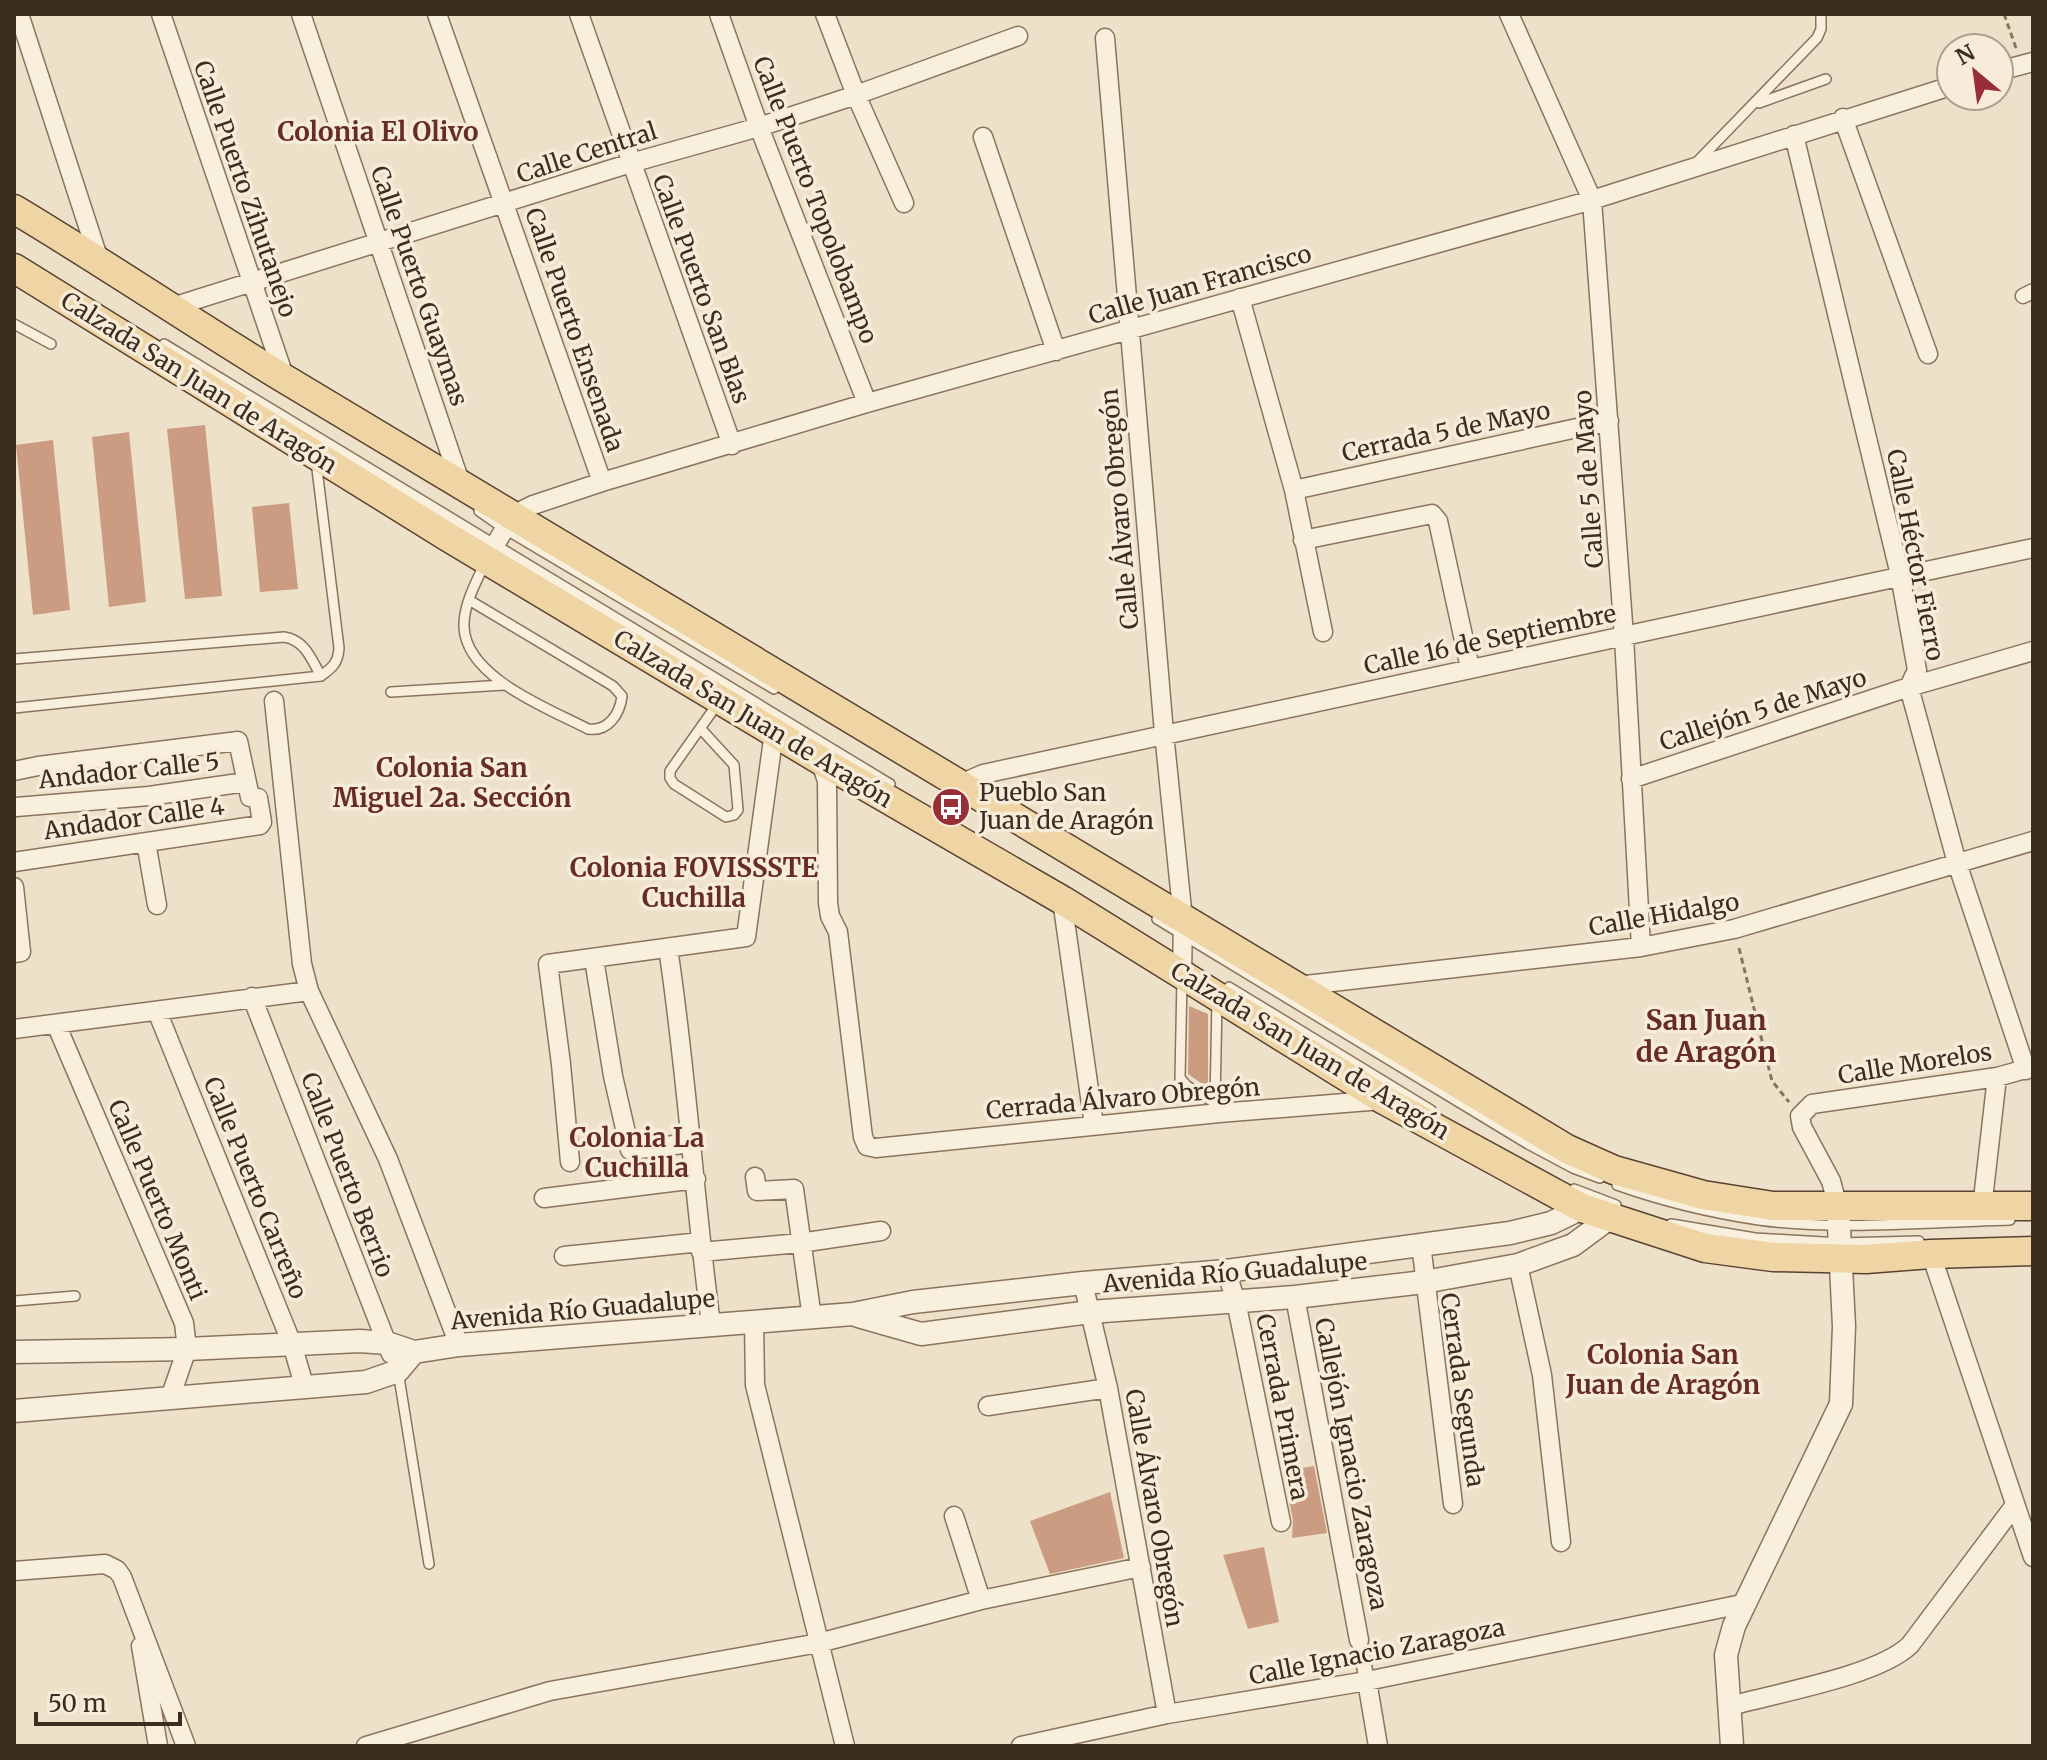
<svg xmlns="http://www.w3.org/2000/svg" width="2047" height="1760" font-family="Merriweather,serif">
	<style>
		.building { fill: #cb9c81 }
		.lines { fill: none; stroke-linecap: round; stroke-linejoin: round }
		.service-casing { stroke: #8b745e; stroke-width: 12 }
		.pedestrian-casing { stroke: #8b745e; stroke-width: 17 }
		.minor-casing { stroke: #8b745e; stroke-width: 21 }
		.tertiary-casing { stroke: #8b745e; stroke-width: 25 }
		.primary-casing { stroke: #594232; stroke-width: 31 }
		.path { stroke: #8b745e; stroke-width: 3; stroke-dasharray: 6 4; stroke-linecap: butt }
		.service { stroke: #f9efdd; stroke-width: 9 }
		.pedestrian { stroke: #f9efdd; stroke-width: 14 }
		.minor { stroke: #f9efdd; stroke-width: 18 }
		.tertiary { stroke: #f9efdd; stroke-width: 22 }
		.primary { stroke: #efd4a4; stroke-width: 28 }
		.labels { text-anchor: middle; stroke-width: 7; stroke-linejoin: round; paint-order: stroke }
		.street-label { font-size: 24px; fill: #3c2d21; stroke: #f6ecd9 }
		.poi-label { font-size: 24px; fill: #3c2d21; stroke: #f6ecd9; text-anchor: start }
		.neighbourhood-label { font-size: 26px; font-weight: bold; fill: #672d22; stroke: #f6ecd9 }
		.quarter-label { font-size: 28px; font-weight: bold; fill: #672d22; stroke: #f6ecd9 }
	</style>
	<rect width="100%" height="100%" fill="#eee1ca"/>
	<path class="building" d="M205,425L222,596L185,599L167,429Z
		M129,432L146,602L109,607L92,437Z
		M53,440L70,610L33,615L16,445Z
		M289,503L298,589L260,592L252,507Z
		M1189,1006L1208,1014V1088L1188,1074Z
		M1314,1466L1327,1533L1292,1538L1293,1520L1283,1471Z
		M1110,1492L1124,1558L1050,1574L1030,1521Z
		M1264,1547L1279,1622L1248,1629L1223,1555Z"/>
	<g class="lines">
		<g class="service-casing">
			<path id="service" d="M1759,103L1826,79
				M1697,162L1817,38L1821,29V14
				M14,324L51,344
				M164,344L890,784
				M479,511L505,529L774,689
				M469,600L613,686L622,696C620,714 608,732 588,729C550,709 466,678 464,627C463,606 476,582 485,563
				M14,659L284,637C305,640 311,659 321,676
				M391,692L504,685
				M14,708L321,676C333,667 338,663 339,648L316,461
				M701,729L734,765L738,810L734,815L726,817L674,784L670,778V771L718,703
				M1157,919L1528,1144L1573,1168L1600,1178
				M1182,979L1180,1078L1187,1086L1215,1103L1217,1001
				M1229,987L1431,1110
				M1617,1185C1662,1201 1712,1213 1759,1220C1836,1231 1931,1222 2010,1220
				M1574,1189L1616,1205
				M1671,1224L1755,1238L1840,1243L1919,1241
				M14,1301L75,1296
				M398,1371L429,1564"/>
		</g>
		<g class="pedestrian-casing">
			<path id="pedestrian" d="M2023,296L2033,291
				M1359,1640L1367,1681"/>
		</g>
		<g class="minor-casing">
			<path id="minor" d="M19,14L99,260
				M161,14L285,379
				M301,14L460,482
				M437,14L602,482
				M579,14L732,445
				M719,14L759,127L867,403
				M825,14L856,95L904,203
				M1509,14L1592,200L1624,637L1641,947
				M1105,38L1164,733L1183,919L1182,976
				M1999,71L2033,62
				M1843,118L1928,354
				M1794,135L1900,575L1917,670L1909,687L1957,863L2026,1070
				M983,137L1056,351
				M1240,298L1294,490L1323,632
				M169,308L631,163L759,127L856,95L1018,36
				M1294,490L1609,421
				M1303,540L1432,514L1438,521L1470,668
				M486,560L513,515L533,505L602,482L867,403L1592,200L1951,86
				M274,701L302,964L309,991L388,1159L459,1345
				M820,760L827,781L828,903L830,916L838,932L863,1137L867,1146L876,1148L1219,1113L1382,1100
				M14,771L38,766L238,741L250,797L258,798L262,822L260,825L14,862
				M1631,779L1909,687L2033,651
				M958,785L983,774L2033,548
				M16,807L149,796L246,782
				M146,842L157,905
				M14,887L21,952L14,953
				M1062,900L1094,1125
				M668,948C687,1073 694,1199 711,1324
				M594,959L613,1076L630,1150L692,1143
				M1297,986L1641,947L1734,929L2033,841
				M252,997L391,1354
				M157,1011L292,1344L304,1385
				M56,1024L184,1323L187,1349L170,1398
				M14,1029L309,991
				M570,1162L561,1064L548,964L746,937L774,732
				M755,1177L757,1191L794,1189L812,1318
				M544,1198L696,1179
				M1838,1207L1831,1181L1802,1127L1800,1116L1812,1104L1997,1077L2033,1067
				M1982,1208L1997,1077
				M1421,1244L1453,1504
				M701,1252L800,1243L881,1231
				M1931,1254L2033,1557
				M564,1256L701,1242
				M1518,1265L1542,1375L1561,1542
				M1226,1271L1236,1301L1281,1522
				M1083,1283L1108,1388L1167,1714
				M1295,1297L1359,1640
				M754,1322L755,1385L845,1746
				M988,1406L1108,1388
				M954,1516L981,1600
				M14,1571L105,1564L117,1570L122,1577L186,1746
				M141,1646L158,1746
				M1367,1681L1378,1746
				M1730,1706C1776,1693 1878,1676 1910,1645L2015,1505
				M366,1746L550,1691L819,1643L981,1600L1141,1567
				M1021,1746L1167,1714L1367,1681L1742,1604"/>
		</g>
		<g class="tertiary-casing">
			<path id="tertiary" d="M858,1316L921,1334L1090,1312L1295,1297L1424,1282L1518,1265L1573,1245L1611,1217
				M14,1352L187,1349L360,1341L387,1343L414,1352L459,1345L853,1314L913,1302L1083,1283L1226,1271L1510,1233L1551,1223L1582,1208
				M14,1411L366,1382L398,1371L414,1352
				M1732,1746L1726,1655L1734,1626L1841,1404L1844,1326L1838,1207"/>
		</g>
		<g class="primary-casing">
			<path id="primary" d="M14,209C106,264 194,324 285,379L1567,1149L1614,1170L1703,1195L1773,1206H2033
				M14,268L448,537L820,760L1062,900L1384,1100L1582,1208L1705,1248L1773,1257L1866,1259L1931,1254L2033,1251"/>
		</g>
		<path class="path" d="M2004,14L2016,48
			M1739,948L1772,1081L1789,1102"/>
		<use href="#service" class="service"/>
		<use href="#pedestrian" class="pedestrian"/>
		<use href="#minor" class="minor"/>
		<use href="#tertiary" class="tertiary"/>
		<use href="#primary" class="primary"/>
	</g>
	<defs>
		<g id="bus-disc" transform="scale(2)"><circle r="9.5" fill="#992f36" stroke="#f6ecd9"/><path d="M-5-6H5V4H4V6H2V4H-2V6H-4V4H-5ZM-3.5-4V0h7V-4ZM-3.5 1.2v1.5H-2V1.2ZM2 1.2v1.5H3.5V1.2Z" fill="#fff"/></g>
	</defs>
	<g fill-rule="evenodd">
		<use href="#bus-disc" x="951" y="807"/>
	</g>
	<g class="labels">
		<g class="street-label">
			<text transform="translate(587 153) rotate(-18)" y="8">Calle Central</text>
			<text transform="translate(245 189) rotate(71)" y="8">Calle Puerto Zihutanejo</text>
			<text transform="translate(815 200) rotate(69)" y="8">Calle Puerto Topolobampo</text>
			<text transform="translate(1200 285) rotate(-16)" y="8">Calle Juan Francisco</text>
			<text transform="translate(419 286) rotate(71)" y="8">Calle Puerto Guaymas</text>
			<text transform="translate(701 289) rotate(70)" y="8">Calle Puerto San Blas</text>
			<text transform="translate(574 330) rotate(71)" y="8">Calle Puerto Ensenada</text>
			<text transform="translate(199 383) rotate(32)" y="8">Calzada San Juan de Aragón</text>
			<text transform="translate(1446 432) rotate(-12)" y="8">Cerrada 5 de Mayo</text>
			<text transform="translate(1589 479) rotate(-94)" y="8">Calle 5 de Mayo</text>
			<text transform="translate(1120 509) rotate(-95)" y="8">Calle Álvaro Obregón</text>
			<text transform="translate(1915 555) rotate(79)" y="8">Calle Héctor Fierro</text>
			<text transform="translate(1490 640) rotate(-12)" y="8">Calle 16 de Septiembre</text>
			<text transform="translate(1763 710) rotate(-18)" y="8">Callejón 5 de Mayo</text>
			<text transform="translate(753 719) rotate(31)" y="8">Calzada San Juan de Aragón</text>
			<text transform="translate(129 771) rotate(-6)" y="8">Andador Calle 5</text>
			<text transform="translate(134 819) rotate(-8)" y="8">Andador Calle 4</text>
			<text transform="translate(1664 915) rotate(-10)" y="8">Calle Hidalgo</text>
			<text transform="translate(1310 1051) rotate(31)" y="8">Calzada San Juan de Aragón</text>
			<text transform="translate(1915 1064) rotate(-9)" y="8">Calle Morelos</text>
			<text transform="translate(1123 1099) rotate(-5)" y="8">Cerrada Álvaro Obregón</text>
			<text transform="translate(347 1175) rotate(69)" y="8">Calle Puerto Berrio</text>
			<text transform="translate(255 1188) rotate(68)" y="8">Calle Puerto Carreño</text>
			<text transform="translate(157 1200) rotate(67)" y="8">Calle Puerto Monti</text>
			<text transform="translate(1235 1273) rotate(-5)" y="8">Avenida Río Guadalupe</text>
			<text transform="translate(583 1310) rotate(-5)" y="8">Avenida Río Guadalupe</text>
			<text transform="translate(1462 1390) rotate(82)" y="8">Cerrada Segunda</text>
			<text transform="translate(1282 1407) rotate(79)" y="8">Cerrada Primera</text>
			<text transform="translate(1351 1464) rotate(79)" y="8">Callejón Ignacio Zaragoza</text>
			<text transform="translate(1154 1508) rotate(80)" y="8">Calle Álvaro Obregón</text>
			<text transform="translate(1377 1652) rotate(-11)" y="8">Calle Ignacio Zaragoza</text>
		</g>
		<g class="poi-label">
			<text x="979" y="801">Pueblo San<tspan x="979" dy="28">Juan de Aragón</tspan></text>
		</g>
		<g class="neighbourhood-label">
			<text x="378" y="141">Colonia El Olivo</text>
			<text x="452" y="777">Colonia San<tspan x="452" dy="30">Miguel 2a. Sección</tspan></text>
			<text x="694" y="877">Colonia FOVISSSTE<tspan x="694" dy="30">Cuchilla</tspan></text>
			<text x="637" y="1147">Colonia La<tspan x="637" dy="30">Cuchilla</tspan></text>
			<text x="1663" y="1364">Colonia San<tspan x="1663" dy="30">Juan de Aragón</tspan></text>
		</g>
		<g class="quarter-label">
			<text x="1706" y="1030">San Juan<tspan x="1706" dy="32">de Aragón</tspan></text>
		</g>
	</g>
	<rect width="2047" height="1760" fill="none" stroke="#3c2d21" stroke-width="32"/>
	<g transform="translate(1975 72) rotate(331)"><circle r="38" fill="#f6ecd9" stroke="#aca08f" stroke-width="2"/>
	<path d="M0-6L14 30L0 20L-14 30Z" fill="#992f36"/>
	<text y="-12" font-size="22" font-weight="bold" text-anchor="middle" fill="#3c2d21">N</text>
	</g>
	<path d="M36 1712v12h144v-12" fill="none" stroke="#3c2d21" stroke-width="4"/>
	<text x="48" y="1712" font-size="24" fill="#3c2d21" stroke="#f6ecd9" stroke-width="6" paint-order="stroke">50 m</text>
</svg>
